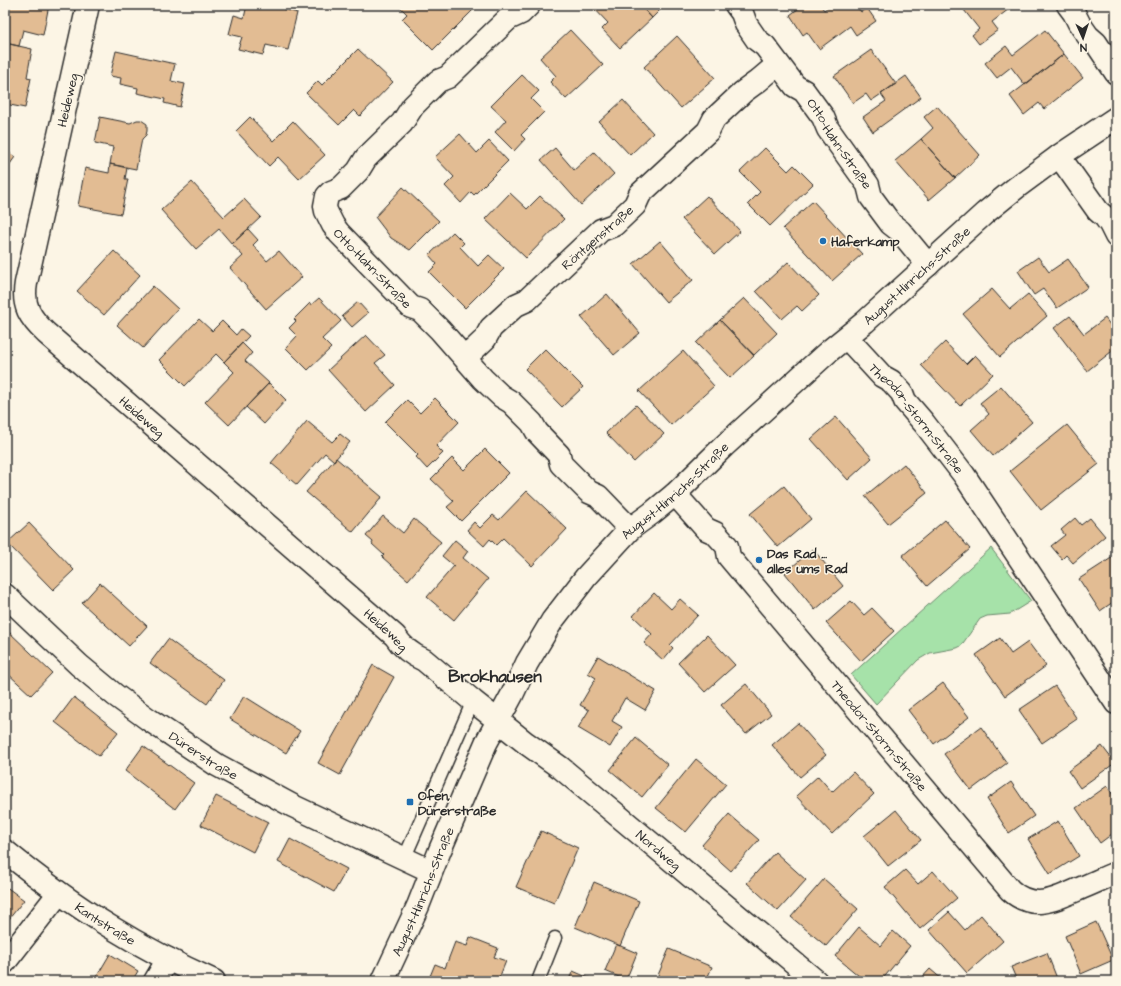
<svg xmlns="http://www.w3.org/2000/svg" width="1121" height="986" font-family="'Architects Daughter',sans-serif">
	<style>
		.green { fill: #a6e2a9; stroke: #68866a }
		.building { fill: #e2bc93; stroke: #2b2b2b }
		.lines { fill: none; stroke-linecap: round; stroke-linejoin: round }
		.service-casing { stroke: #2b2b2b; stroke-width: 15 }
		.minor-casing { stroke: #2b2b2b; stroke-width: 25 }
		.service { stroke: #fcf5e5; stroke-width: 12 }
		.minor { stroke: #fcf5e5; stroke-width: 22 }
		.poi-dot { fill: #1f6fb2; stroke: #fcf5e5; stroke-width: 1.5 }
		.labels { text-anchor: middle; stroke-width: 3; stroke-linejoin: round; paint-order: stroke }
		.street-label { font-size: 13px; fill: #2b2b2b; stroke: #fcf5e5 }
		.poi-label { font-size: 13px; font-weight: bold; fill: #2b2b2b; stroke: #fcf5e5; text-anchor: start }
		.district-label { font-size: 17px; font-weight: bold; fill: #2b2b2b; stroke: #fcf5e5 }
	</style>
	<rect width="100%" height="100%" fill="#fcf5e5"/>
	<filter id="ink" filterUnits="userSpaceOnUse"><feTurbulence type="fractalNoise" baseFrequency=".025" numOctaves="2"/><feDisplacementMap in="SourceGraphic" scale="8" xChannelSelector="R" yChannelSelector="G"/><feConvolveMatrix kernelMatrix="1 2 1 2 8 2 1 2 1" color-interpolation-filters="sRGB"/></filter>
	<g filter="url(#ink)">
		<path class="green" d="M991,548L1031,601L1010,614L987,616L980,619L961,646L957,648L930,653L918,660L876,704L851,675Z"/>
		<path class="building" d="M5,5H49L43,35L23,30L19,46L5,43Z
			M247,5H282L281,8L297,13L288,50L266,45L263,55L238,49L242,37L229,34L234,15L244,18Z
			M398,5H478L433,50L402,19L407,14Z
			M591,5H640L652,18L620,48L602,29L608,23Z
			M640,5H665L652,18Z
			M803,5H820L824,10L831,5H856L861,12L867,8L876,21L856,35L850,26L819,49L807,32L803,35L790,15Z
			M960,5H1012L1013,6L992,22L998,30L979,44L972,35L979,29Z
			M570,30L603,65L566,99L550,82L556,76L540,58Z
			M1045,30L1064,54L1025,85L1011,67L997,78L985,63L1006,46L1013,55Z
			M677,36L715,78L681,108L644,67Z
			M5,43L32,49L27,77L31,78L25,108L5,104Z
			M358,49L393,82L360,116L354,110L339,125L306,93L318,81L322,85Z
			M871,50L896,84L871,101L866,94L853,103L834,76Z
			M116,51L175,64L171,81L185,84L180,107L164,103L165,99L137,93L138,88L120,84L121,78L110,76Z
			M1064,54L1083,78L1044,109L1039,103L1024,115L1010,96Z
			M522,75L539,91L531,99L544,112L521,135L525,139L514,151L495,132L506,120L491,106Z
			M906,76L921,97L873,132L863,117L886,101L881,94Z
			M623,100L653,133L630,155L599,122Z
			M937,106L980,155L955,178L921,139L933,128L924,117Z
			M100,117L130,123L137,120H141L147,124V131L146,135L142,139L136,169L110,164L113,147L95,143Z
			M250,117L273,141L293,121L325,155L299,179L278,157L269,166L236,131Z
			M460,134L477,153L489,141L508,161L474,195L471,192L461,203L445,186L454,177L435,157Z
			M921,139L955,178L929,200L895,161Z
			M555,148L574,170L594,152L614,174L581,205L541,160Z
			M765,148L788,171L794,165L813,184L770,226L748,204L760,192L740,172Z
			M5,150L15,157L5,171Z
			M110,164L127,168L125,179H128L121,214L78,206L85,168L109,173Z
			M192,182L224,217L244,199L261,217L232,244L219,229L196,249L161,210Z
			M403,187L439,221L410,250L391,238L375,217Z
			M510,193L527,209L540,196L564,219L526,258L485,219Z
			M707,196L740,231L715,254L682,219Z
			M813,201L862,254L832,281L783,228Z
			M248,229L258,240L253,245L267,261L279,251L302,277L266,309L230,268L243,256L232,244Z
			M453,232L464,243L460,247L478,266L489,255L504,269L465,308L429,272L437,264L429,255Z
			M660,241L693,280L666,302L633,264Z
			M114,251L140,275L104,315L77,291Z
			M1038,257L1049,272L1068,259L1088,287L1057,308L1043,289L1034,295L1018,271Z
			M788,262L819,295L802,311L797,306L782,319L756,291Z
			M153,286L178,309L143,348L117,325Z
			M992,289L1010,309L1028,294L1047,316L1000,357L963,314Z
			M607,294L640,333L614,355L581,317Z
			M319,298L341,321L322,339L331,348L308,370L286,348L297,336L289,328L296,321L294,319L310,303L311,305Z
			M744,298L777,333L754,355L720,320Z
			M358,302L368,313L352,327L342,316Z
			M1070,316L1084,334L1105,318L1116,333V348L1087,371L1054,328Z
			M199,319L212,331L222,321L236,335L241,329L249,336L224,362L216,354L185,386L159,360Z
			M720,320L754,356L730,378L696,343Z
			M366,335L385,355L375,363L395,385L366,412L328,370Z
			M945,342L966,364L975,355L993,374L960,406L921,365Z
			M242,343L252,353L245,361L269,383L229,425L205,402L234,372L224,362Z
			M545,349L583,387L562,407L525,369Z
			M683,351L714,386L671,425L639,391Z
			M269,383L286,400L264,424L246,407Z
			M1001,386L1032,422L993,456L971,430L989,414L980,403Z
			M435,398L459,422L436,446L443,453L427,469L416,457L418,455L385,422L407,400L420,413Z
			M636,405L664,434L634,462L606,433Z
			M836,417L872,458L848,480L811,439Z
			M307,421L332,442L340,434L350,442L334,461L325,453L297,485L271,463Z
			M1067,425L1099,464L1041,510L1010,471Z
			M485,449L509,473L461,521L447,507L454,501L431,479L452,458L464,470Z
			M336,458L382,497L353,532L306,492Z
			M904,464L927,493L888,524L865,496Z
			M784,486L811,519L778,547L750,514Z
			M527,491L567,529L532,566L503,538L496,545L490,539L484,546L467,530L474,522L480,528L493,515L499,520Z
			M383,516L403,533L414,519L441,542L408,580L382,557L384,555L372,544L373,542L366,536Z
			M1075,518L1081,525L1090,518L1105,536L1073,563L1066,555L1062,559L1051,546L1065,535L1061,530Z
			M945,520L970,549L927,586L902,556Z
			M29,523L74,570L53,590L7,543Z
			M455,540L468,551L463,558L488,579L454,620L427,597L454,566L442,556Z
			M813,549L843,586L815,610L785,573Z
			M1116,555V600L1100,611L1079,579Z
			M100,583L147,626L129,646L82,603Z
			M654,593L671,609L680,599L698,615L670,645L673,648L663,660L644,643L652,634L633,616Z
			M851,601L864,615L872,608L894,631L861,661L826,623Z
			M8,631L52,673L31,695L5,671V634Z
			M707,635L735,665L705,692L678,663Z
			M1000,638L1011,654L1028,642L1046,666L1005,696L976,655Z
			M168,639L224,680L207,704L150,663Z
			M598,656L656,691L645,710L625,698L612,721L622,727L610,747L578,728L589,710L580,705L596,678L588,673Z
			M373,665L394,677L340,775L318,763Z
			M943,683L969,717L934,744L908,710Z
			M746,684L771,714L746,734L721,705Z
			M1055,686L1077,719L1042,743L1019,710Z
			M244,696L300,731L286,753L230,719Z
			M74,697L118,732L99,756L55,722Z
			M798,723L826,755L800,777L772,745Z
			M981,727L1007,763L971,790L944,754Z
			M636,738L668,765L642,797L610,770Z
			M143,746L194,783L175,809L125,771Z
			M1102,746L1115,763L1080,788L1068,771Z
			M696,759L726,784L686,832L656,808Z
			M853,772L874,794L832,834L796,796L818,776L832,792Z
			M1011,782L1034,816L1009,833L987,799Z
			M1107,786L1115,798L1116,797V831L1100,843L1076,808Z
			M216,796L268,822L253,852L201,825Z
			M896,810L921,840L888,866L864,836Z
			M729,814L759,840L731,871L702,845Z
			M1058,821L1079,856L1050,874L1028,839Z
			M541,831L578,848L554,903L516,887Z
			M290,839L347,869L334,892L278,862Z
			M775,852L806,880L778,911L747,883Z
			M905,870L918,884L933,871L957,898L920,929L885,887Z
			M824,879L858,909L826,946L791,917Z
			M594,882L639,901L620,946L575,927Z
			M5,886L24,900L5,924Z
			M949,912L965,930L981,915L1003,941L967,973L929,930Z
			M1096,922L1113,960L1081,974L1065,936Z
			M859,927L881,946L893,931L910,946L881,981H865L835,956Z
			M470,937L498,948L494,957L506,961L498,981H428L435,964L445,968L455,942L467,946Z
			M616,944L637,953L626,980L605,971Z
			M669,949L712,967L706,981H659L656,980Z
			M1047,953L1058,981H1017L1011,967Z
			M110,954L138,971L132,981H94Z
			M930,969L944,981H919Z
			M573,971L596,981H568Z
			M908,975L915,981H903Z"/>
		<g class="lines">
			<g class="service-casing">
				<path id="service" d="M404,859L473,701
					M538,981L555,938"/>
			</g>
			<g class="minor-casing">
				<g id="minor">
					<path id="s1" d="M88,5L26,283C22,306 30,318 46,333L395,636C402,647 412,655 424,660L473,701L526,743L561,768L816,981"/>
					<path id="s2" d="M529,5L521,13L508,19L448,77L438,81L413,106L402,123L366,158L358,171L341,188L331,192L327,196L325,206L326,211L333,225L339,233L411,307L420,310L440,330L483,379L501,396L511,402L532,423L537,432L559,455L561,464L589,492L598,496L630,529"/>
					<path id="s3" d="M736,5L742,13L746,24L757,40L765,46L795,86L804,91L823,117L828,129L868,185L871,197L891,224L900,231L928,265"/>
					<path d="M1068,5L1074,13L1079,23L1088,36L1096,43L1116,73"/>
					<path d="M1059,156L1098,211L1105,217L1110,224L1116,236"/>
					<path id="s4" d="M847,338L882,376L891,381L902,393L905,401L924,423L964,475L1116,703"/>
					<path d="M465,358L485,339L491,328L516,305L527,300L601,230L614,225L635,205L640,194L708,131L714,119L743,92L758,81L778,64"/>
					<path id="s5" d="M675,494L706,529L715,533L727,546L729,557L1010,890C1033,911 1054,900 1079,889C1091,884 1104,878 1116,873"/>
					<path id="s6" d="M5,595L79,665L115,695L148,719L217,765L293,806L431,871"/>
					<path id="s7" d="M5,851C38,878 73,904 109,926C143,947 178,965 214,981"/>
					<path d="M5,962L59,893"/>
					<path d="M155,981L168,959"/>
					<path id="s8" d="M383,981L418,906L440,850L486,743L512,695L527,663L542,638L552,621L586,577L630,529L652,513L675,494L724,446L829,351L865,322L985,213L1017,187L1059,156L1116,118"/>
				</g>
			</g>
			<use href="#service" class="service"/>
			<use href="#minor" class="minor"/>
		</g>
	</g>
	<g class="poi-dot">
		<circle cx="823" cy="241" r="4"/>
		<circle cx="759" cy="560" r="4"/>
		<rect x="406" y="798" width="8" height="8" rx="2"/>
	</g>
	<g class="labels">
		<g class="street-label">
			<text transform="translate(67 100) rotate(-77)" y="5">Heideweg</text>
			<text dy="5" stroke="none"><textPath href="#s3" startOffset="175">Otto-Hahn-Straße</textPath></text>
			<text transform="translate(597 237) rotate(-41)" y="5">Röntgenstraße</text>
			<text dy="5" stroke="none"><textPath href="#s2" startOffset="371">Otto-Hahn-Straße</textPath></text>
			<text dy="5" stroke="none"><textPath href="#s8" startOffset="902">August-Hinrichs-Straße</textPath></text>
			<text dy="5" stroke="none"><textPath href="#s1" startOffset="469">Heideweg</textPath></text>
			<text dy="5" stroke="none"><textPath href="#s4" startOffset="107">Theodor-Storm-Straße</textPath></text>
			<text dy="5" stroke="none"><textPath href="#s8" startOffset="578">August-Hinrichs-Straße</textPath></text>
			<text dy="5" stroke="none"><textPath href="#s1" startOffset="793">Heideweg</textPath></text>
			<text dy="5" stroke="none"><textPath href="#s5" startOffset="319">Theodor-Storm-Straße</textPath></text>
			<text dy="5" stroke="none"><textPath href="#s6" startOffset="256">Dürerstraße</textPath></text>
			<text dy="5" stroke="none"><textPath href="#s1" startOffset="1144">Nordweg</textPath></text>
			<text dy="5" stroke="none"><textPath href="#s8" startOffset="98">August-Hinrichs-Straße</textPath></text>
			<text dy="5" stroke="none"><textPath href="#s7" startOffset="124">Kantstraße</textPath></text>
		</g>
		<g class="poi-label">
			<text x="831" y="246">Haferkamp</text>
			<text x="767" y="558">Das Rad ...<tspan x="767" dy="15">alles ums Rad</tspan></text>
			<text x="418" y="800">Ofen,<tspan x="418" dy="15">Dürerstraße</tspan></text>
		</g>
		<g class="district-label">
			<text x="495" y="682">Brokhausen</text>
		</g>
	</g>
	<rect width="1121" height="986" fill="none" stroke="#fcf5e5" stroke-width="20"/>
	<rect x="10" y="10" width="1101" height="966" fill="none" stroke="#2b2b2b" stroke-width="1.5" filter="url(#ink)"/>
	<g transform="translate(1083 38) rotate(177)" stroke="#fcf5e5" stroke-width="3" paint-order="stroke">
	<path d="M0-3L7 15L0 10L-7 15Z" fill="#2b2b2b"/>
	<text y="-6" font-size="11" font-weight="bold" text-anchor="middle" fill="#2b2b2b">N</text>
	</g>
</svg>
